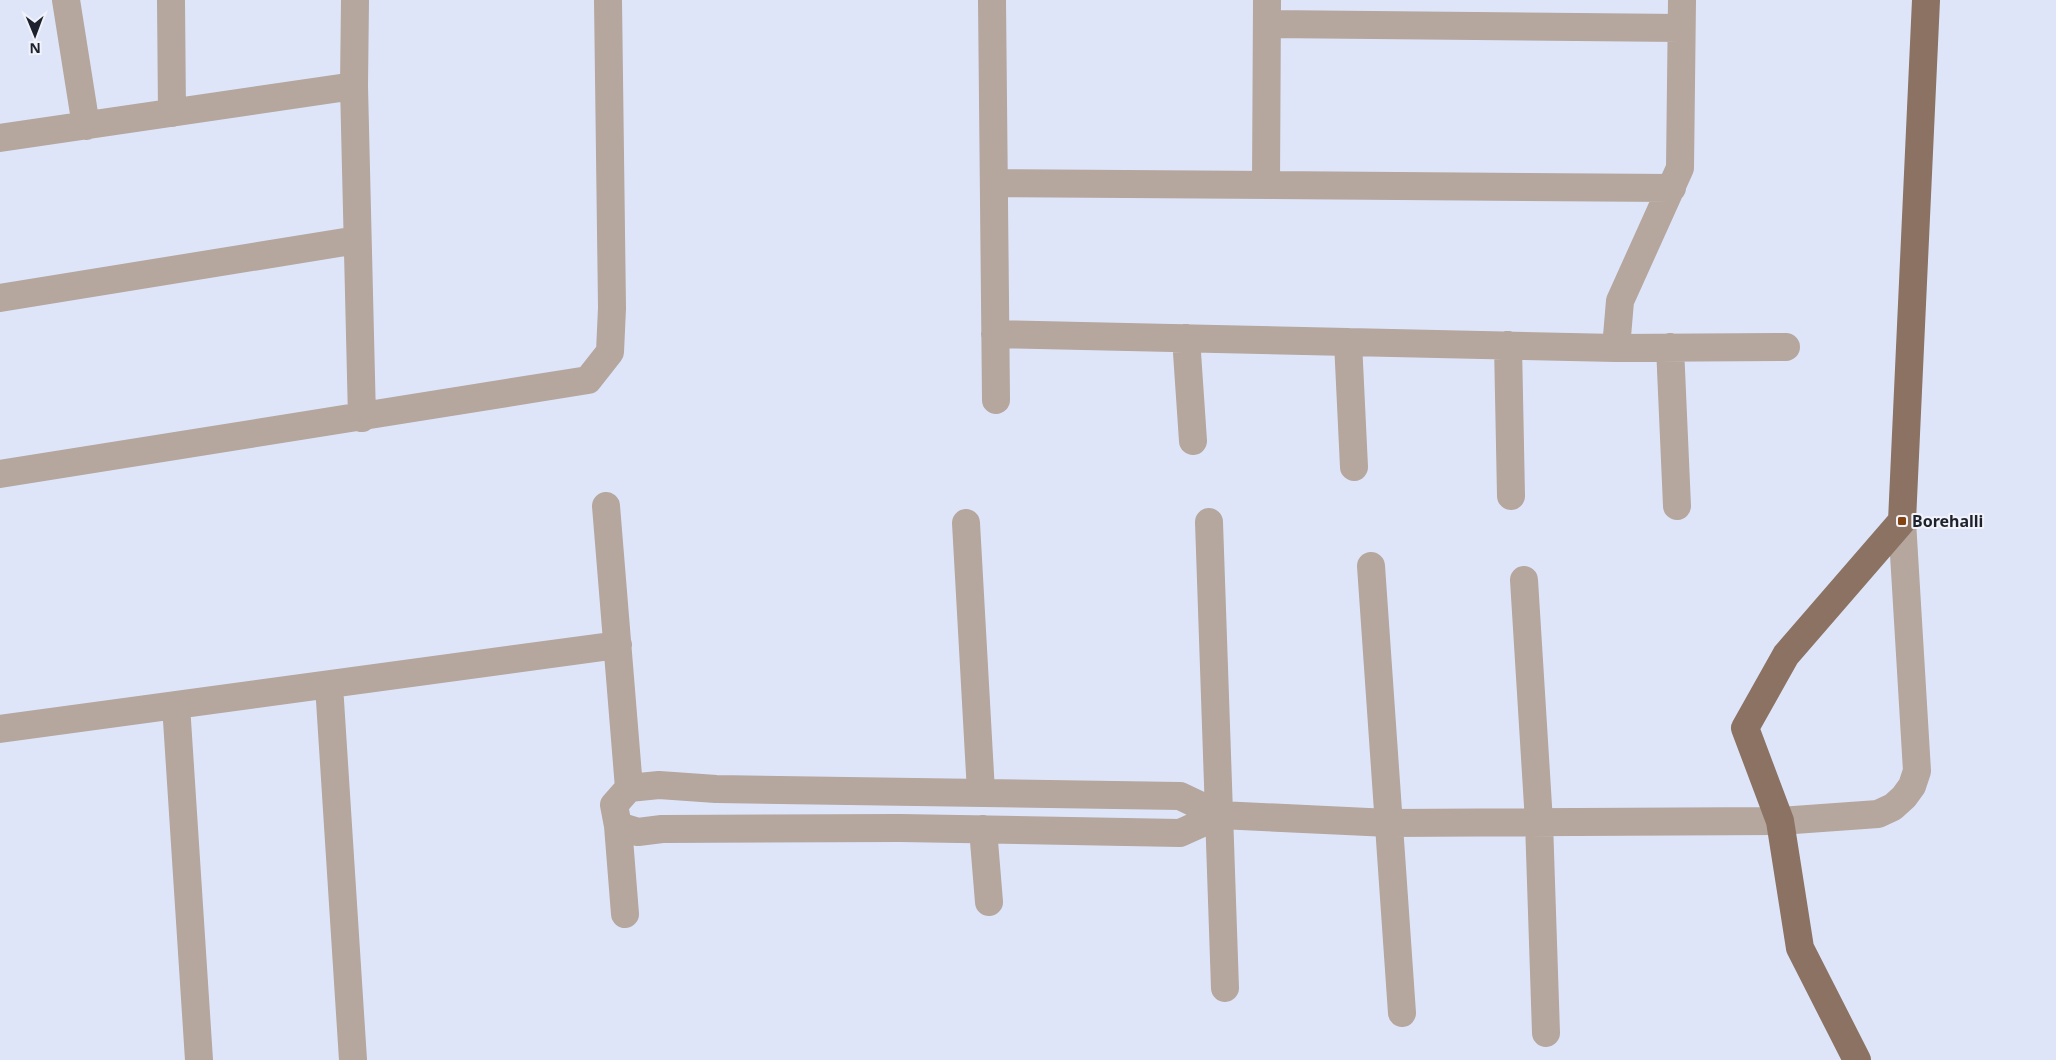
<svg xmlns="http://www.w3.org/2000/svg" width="2056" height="1060" font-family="'Noto Sans',sans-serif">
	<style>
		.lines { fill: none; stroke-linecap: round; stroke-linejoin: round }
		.minor { stroke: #b5a69e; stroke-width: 28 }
		.major { stroke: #8b7262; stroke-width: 28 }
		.poi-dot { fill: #844310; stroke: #f1f3f9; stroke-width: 2 }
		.labels { text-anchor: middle; stroke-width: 4; stroke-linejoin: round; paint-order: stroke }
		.poi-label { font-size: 16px; font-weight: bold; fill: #1e222e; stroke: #f1f3f9; text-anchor: start }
	</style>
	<rect width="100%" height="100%" fill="#dfe5f9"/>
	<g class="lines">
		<path class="minor" d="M66,0L86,126
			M171,0L172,113
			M355,0L354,86L362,418
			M992,0L996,400
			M1267,24L1681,28
			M0,138L354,86
			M994,183L1672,188
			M1266,185L1267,0
			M0,298L357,240
			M995,334L1616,348L1786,347
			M1186,338L1193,441
			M1348,342L1354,467
			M1508,345L1511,496
			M1670,347L1677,506
			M1616,348L1620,301L1680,168L1682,0
			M0,474L588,380L610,352L612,308L608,0
			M606,506L629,788
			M1209,522L1225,988
			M966,523L981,792
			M1371,566L1402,1013
			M1524,580L1539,822L1546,1033
			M329,685L353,1060
			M176,705L199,1060
			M0,729L618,645
			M1220,815L1180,833L900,828L662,829L638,832L618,826L614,805L629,788L659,785L716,789L1180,796L1220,815L1389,823L1780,821L1878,814L1893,807L1904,797L1912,786L1917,771L1902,521
			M618,826L625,914
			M983,829L989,902"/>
		<path class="major" d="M1857,1060L1800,948L1780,821L1745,728L1786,655L1902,521L1926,0"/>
	</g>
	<rect class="poi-dot" x="1897" y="516" width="10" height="10" rx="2.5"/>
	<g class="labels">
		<g class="poi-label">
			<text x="1912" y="527">Borehalli</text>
		</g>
	</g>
	<g transform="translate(35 35) rotate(179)" stroke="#f1f3f9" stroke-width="4" paint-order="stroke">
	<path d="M0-4L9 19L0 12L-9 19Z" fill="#1e222e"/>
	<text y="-8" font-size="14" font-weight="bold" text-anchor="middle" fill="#1e222e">N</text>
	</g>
</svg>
